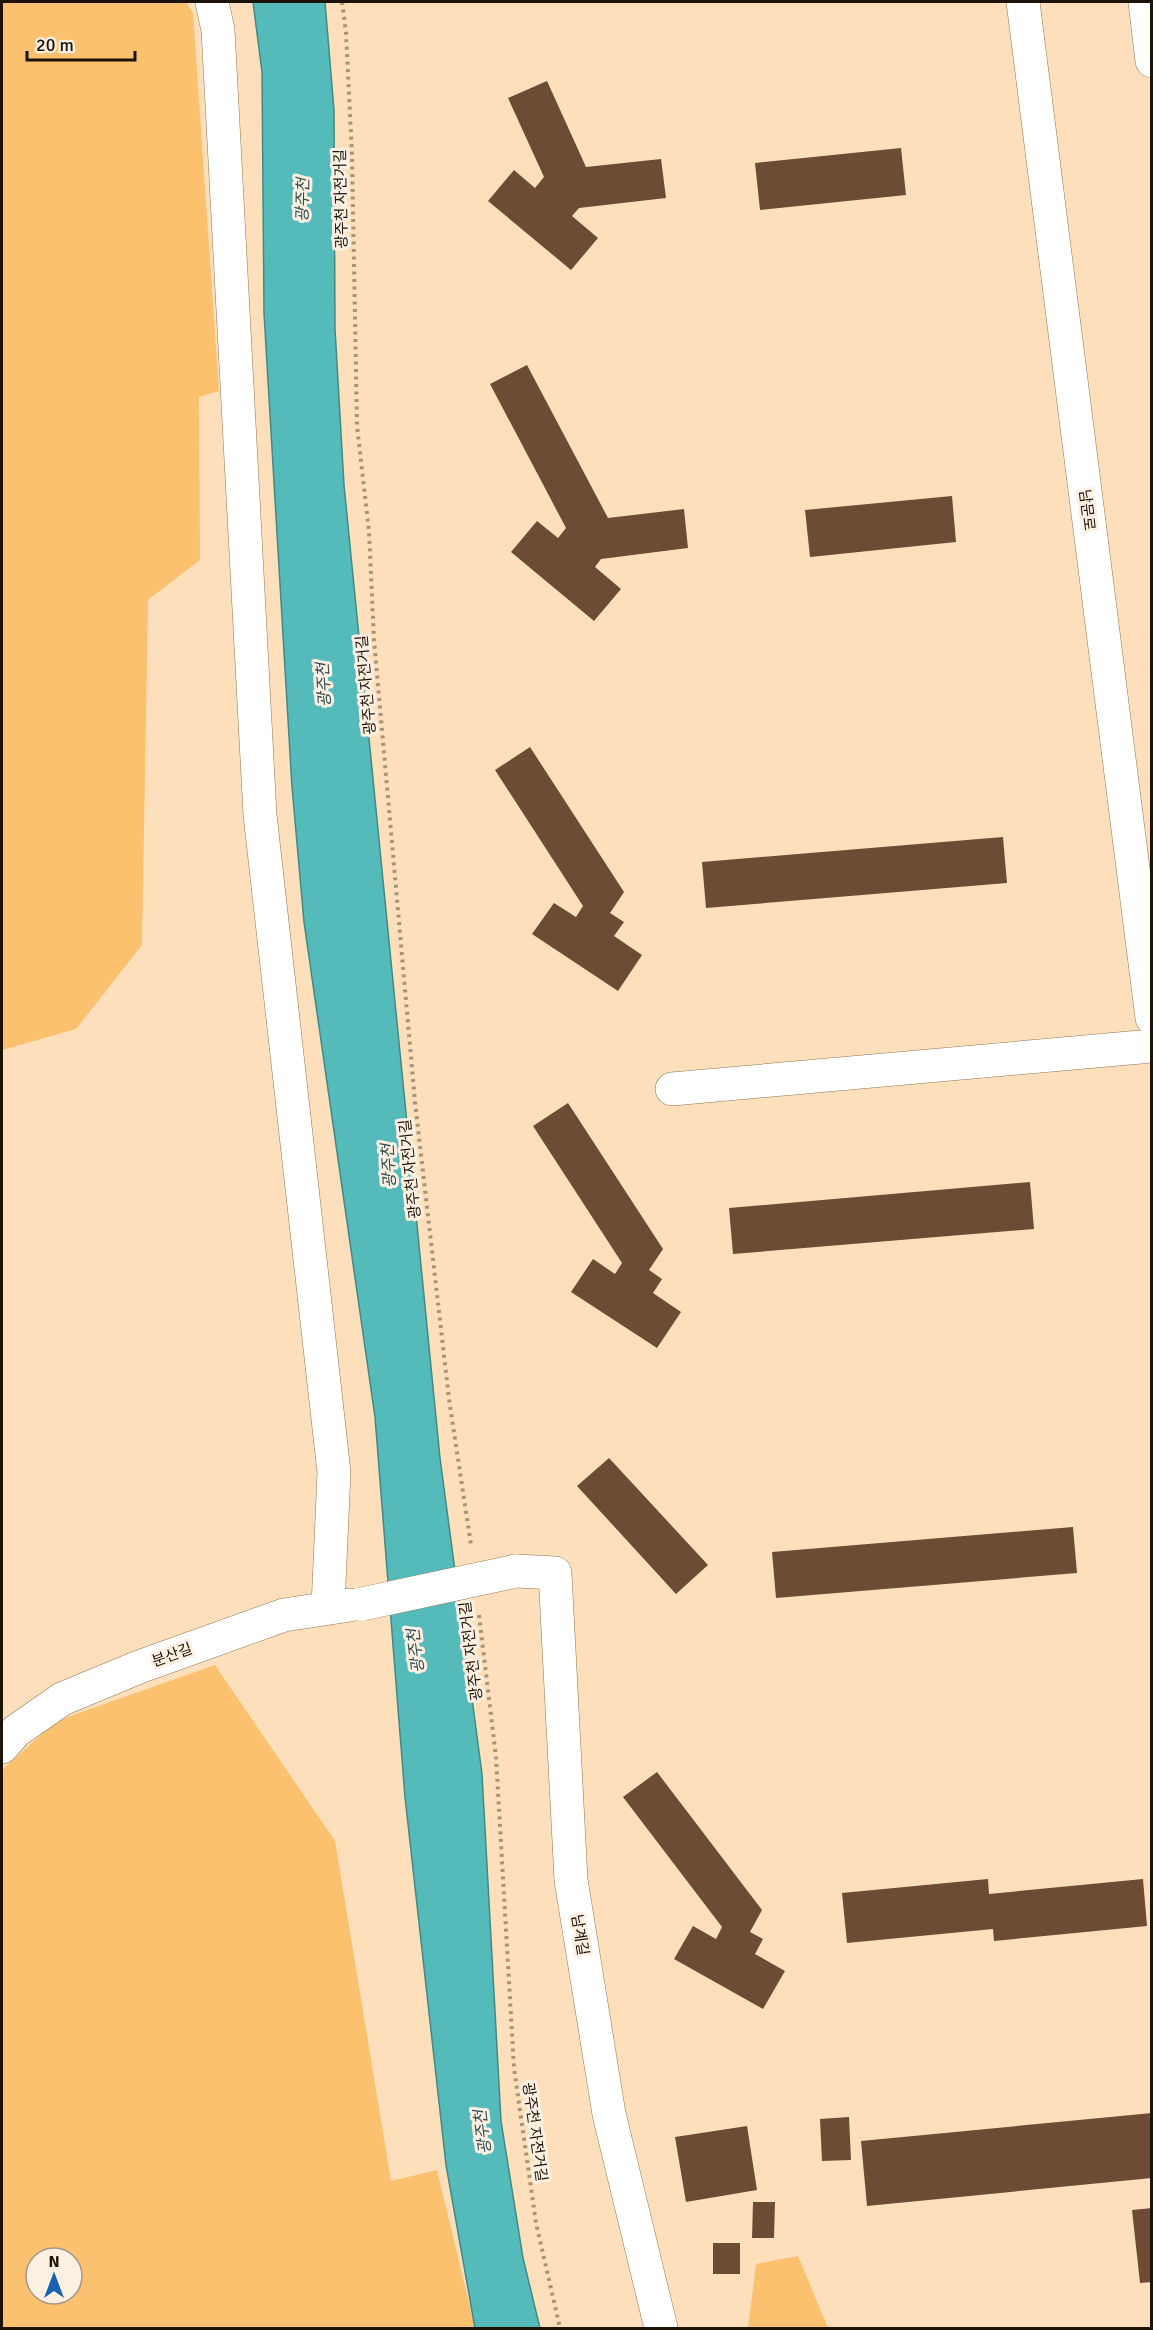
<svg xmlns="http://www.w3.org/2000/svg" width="1153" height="2330" font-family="Signika,'Noto Sans KR',sans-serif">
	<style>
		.green { fill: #fbc16f; fill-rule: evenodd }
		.water { fill: #55bbba; stroke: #448884; stroke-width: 1.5 }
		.building { fill: #6d4b35 }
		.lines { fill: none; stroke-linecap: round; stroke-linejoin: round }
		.street-casing { stroke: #8f7553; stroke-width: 34 }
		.primary-casing { stroke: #8f7553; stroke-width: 34 }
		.path { stroke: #a99377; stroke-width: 4; stroke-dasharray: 3 4.5; stroke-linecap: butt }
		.street { stroke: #fff; stroke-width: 33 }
		.primary { stroke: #fff; stroke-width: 33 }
		.street-bridge-casing { stroke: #8f7553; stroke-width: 34; stroke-linecap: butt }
		.street-bridge { stroke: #fff; stroke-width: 33 }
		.labels { text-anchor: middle; stroke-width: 6; stroke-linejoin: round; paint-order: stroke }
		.street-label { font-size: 15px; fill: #1c1205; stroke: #fcf0e2 }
		.water-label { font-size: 16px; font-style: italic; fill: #2e4e4d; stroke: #fcf0e2 }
	</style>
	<rect width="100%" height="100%" fill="#fde0bb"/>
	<path class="green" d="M2,2H186L193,13L219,391L199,397L200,560L148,600L142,945L76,1029L2,1050Z
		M215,1665L335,1841L391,2181L437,2170L475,2328H2V1770L56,1721ZM36,2258H72V2294H36Z
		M798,2256L828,2328H748L756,2264Z"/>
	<path class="water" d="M253,2H325L334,110L335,329L344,485L440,1458L482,1774L501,2121L523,2258L540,2328H475L446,2165L405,1797L375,1417L304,922L292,787L264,313L262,72Z"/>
	<path class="building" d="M547,81L586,167L661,159L666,198L579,208L572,216L598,238L571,270L488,201L514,170L535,188L544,177L508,98Z
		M901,148L906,195L760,210L755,163Z
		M527,365L608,518L684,509L688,548L601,559L595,567L621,589L594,621L511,552L537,521L558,538L566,528L490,384Z
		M952,496L956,542L810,557L805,510Z
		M530,747L624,892L610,913L624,922L614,936L642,955L618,991L532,934L554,903L576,917L583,906L495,770Z
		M1003,837L1007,883L706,908L702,862Z
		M568,1103L663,1249L649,1270L662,1279L653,1293L681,1312L657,1348L571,1292L593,1259L615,1274L622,1263L533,1126Z
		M1030,1182L1034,1229L733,1254L729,1208Z
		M609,1458L708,1565L676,1594L577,1486Z
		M1073,1527L1077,1573L776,1598L772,1552Z
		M657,1772L762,1910L750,1932L763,1939L755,1954L785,1971L763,2009L674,1959L693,1926L716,1939L722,1927L623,1797Z
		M988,1879L989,1894L1143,1879L1147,1926L994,1941L993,1929L847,1943L842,1893Z
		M1152,2113V2178L867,2206L861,2141Z
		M849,2117L851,2160L822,2161L820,2119Z
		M747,2126L757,2190L686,2202L675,2137Z
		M753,2202H775L774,2238H752Z
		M1152,2208V2282L1140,2283L1132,2210Z
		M713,2243H740V2274H713Z"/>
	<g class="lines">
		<g class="street-casing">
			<path id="street" d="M212,2L218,30L260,815L334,1472L328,1607
				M672,1089L1152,1046
				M516,1571L555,1573L571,1880L609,2114L661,2328
				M2,1747L16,1731L62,1699L139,1667L284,1615L350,1605"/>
		</g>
		<g class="primary-casing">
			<path id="primary" d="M1023,2L1152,1018
				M1145,2L1152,61"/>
		</g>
		<path class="path" d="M342,2L346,32L352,155L357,426L369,531L374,640L415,1102L449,1399L471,1545
			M479,1615L496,1757L514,2068L536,2223L560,2328"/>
		<use href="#street" class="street"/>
		<use href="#primary" class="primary"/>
		<g class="street-bridge-casing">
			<path id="street-bridge" d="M362,1604L516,1571"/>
		</g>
		<use href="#street-bridge" class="street-bridge"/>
	</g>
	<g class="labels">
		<g class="street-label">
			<text transform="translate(341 199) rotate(-91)" y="5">광주천 자전거길</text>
			<text transform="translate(1087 510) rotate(83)" y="5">남문로</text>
			<text transform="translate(366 685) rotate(-95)" y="5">광주천 자전거길</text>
			<text transform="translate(410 1169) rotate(-96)" y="5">광주천 자전거길</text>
			<text transform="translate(471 1651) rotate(-97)" y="5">광주천 자전거길</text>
			<text transform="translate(172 1655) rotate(-20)" y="5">분산길</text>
			<text transform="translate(580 1935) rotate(81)" y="5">남계길</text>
			<text transform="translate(535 2132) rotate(82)" y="5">광주천 자전거길</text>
		</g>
		<g class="water-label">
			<text transform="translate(302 200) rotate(-89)" y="6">광주천</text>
			<text transform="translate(323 685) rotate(-93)" y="6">광주천</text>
			<text transform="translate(388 1166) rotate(-93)" y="6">광주천</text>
			<text transform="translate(415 1651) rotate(-97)" y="6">광주천</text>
			<text transform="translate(482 2132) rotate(-97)" y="6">광주천</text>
		</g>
	</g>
	<rect width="1153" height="2330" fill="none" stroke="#1c1205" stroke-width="6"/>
	<g transform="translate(54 2276)"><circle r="28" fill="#fcf0e2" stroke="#a2978a" stroke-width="1.5"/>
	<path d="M0-4.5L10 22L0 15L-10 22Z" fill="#1862b1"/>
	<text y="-9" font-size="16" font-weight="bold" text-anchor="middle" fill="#1c1205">N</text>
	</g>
	<path d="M27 51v9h108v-9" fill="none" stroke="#1c1205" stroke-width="3"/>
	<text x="36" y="51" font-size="18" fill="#1c1205" stroke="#fcf0e2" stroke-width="4.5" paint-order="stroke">20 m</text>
</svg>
